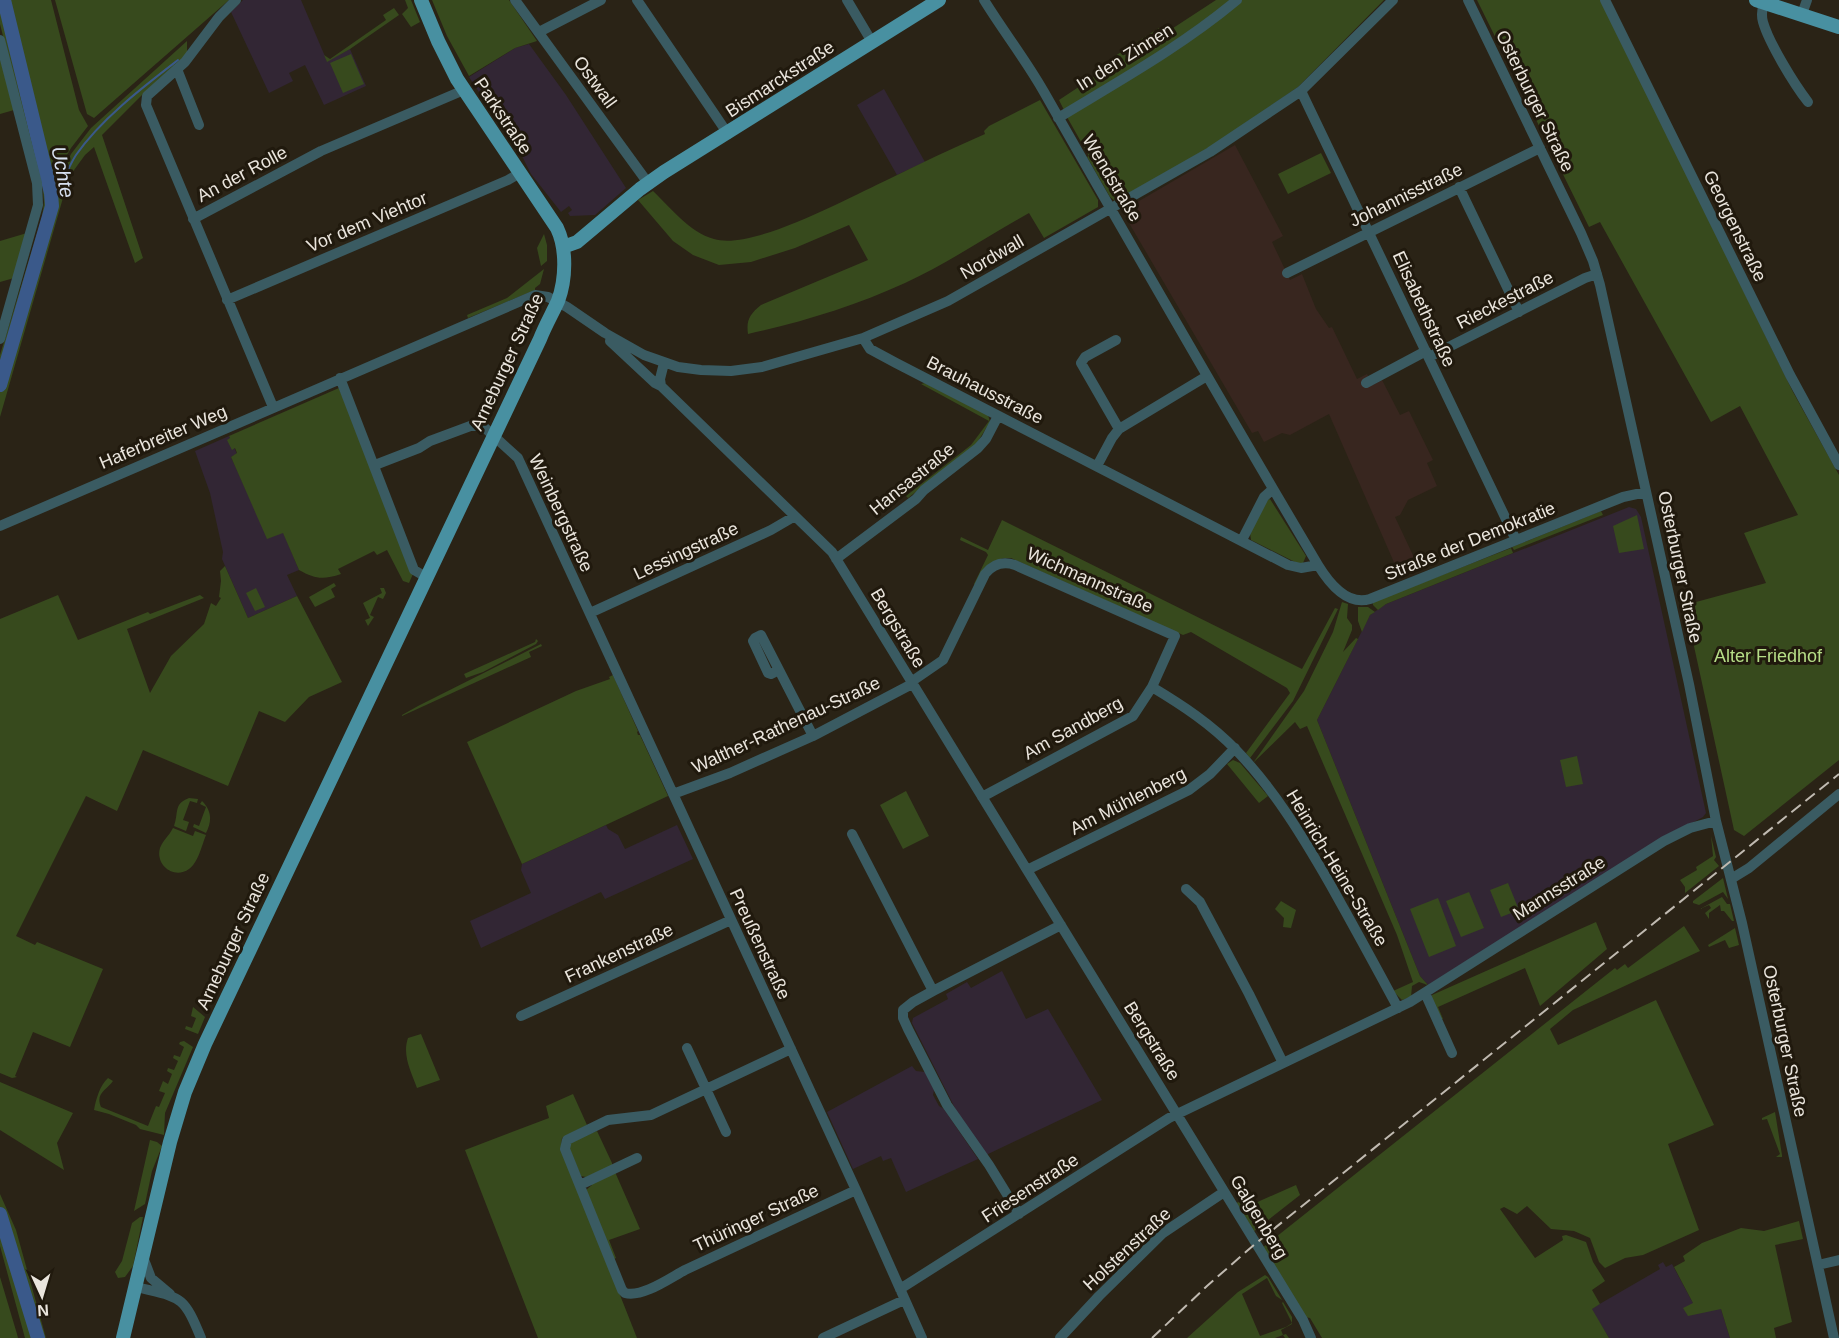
<svg xmlns="http://www.w3.org/2000/svg" width="1839" height="1338" font-family="Helvetica,sans-serif">
	<style>
		.education { fill: #322634 }
		.medical { fill: #38261f }
		.green { fill: #374a1d }
		.lines { fill: none; stroke-linecap: round; stroke-linejoin: round }
		.stream { stroke: #3a598a; stroke-width: 2 }
		.river { stroke: #3a598a; stroke-width: 14 }
		.minor { stroke: #3a5b62; stroke-width: 10 }
		.major { stroke: #4890a1; stroke-width: 14 }
		.rail { stroke: #c0bab1; stroke-width: 2; stroke-dasharray: 12 6; stroke-linecap: butt }
		.labels { text-anchor: middle; stroke-width: 6; stroke-linejoin: round; paint-order: stroke }
		.street-label { font-size: 18px; fill: #eae5dd; stroke: #20190d }
		.park-label { font-size: 18px; fill: #b6dd87; stroke: #20190d }
		.water-label { font-size: 20px; font-style: italic; fill: #d7e0f0; stroke: #20190d }
	</style>
	<rect width="100%" height="100%" fill="#2a2316"/>
	<path class="education" d="M243,0H301L327,61L350,49L366,86L324,105L305,65L289,73L293,81L269,93L231,12Z
		M529,44L566,95L626,188L595,215L570,216L568,213L572,210L569,206L561,212L531,174L523,158L469,77L515,48Z
		M884,89L925,162L897,175L857,105Z
		M229,436L237,454L231,457L268,538L283,532L299,570L287,575L297,596L248,618L222,559L223,552L210,493L195,451Z
		M1629,507L1636,509L1641,517L1706,813L1703,817L1655,843L1428,985L1420,976L1317,720L1370,615L1386,604Z
		M606,825L608,829L618,835L625,849L677,825L693,859L605,899L601,892L481,948L470,921L531,893L521,870L522,864Z
		M1002,971L1026,1019L1048,1009L1102,1100L986,1155L958,1114L912,1023L913,1018L948,999L946,994L967,982L971,988Z
		M912,1066L916,1071L925,1072L934,1090L933,1095L939,1106L944,1109L978,1159L906,1192L891,1158L883,1161L881,1156L853,1169L827,1112Z
		M1663,1262L1666,1267L1672,1264L1693,1303L1721,1309L1730,1338H1609L1591,1309L1660,1269L1658,1265Z"/>
	<path class="medical" d="M1235,145L1283,236L1272,242L1290,280L1302,274L1316,309L1329,328L1332,327L1357,379L1367,374L1373,385L1382,380L1400,415L1409,411L1433,460L1427,463L1437,486L1408,500L1400,515L1395,517L1419,568L1400,576L1329,414L1290,435L1282,433L1264,442L1258,431L1252,433L1122,211Z"/>
	<path class="green" d="M0,0H51L79,110L88,126L71,148L55,176L39,180L0,24Z
		M55,0H229L94,118L87,114Z
		M405,0H411L420,22L411,27L402,14L408,8Z
		M432,0H509L537,41L515,48L469,76L447,36Z
		M1216,0H1234L1139,66L1064,110L1059,100L1118,61L1115,56L1159,28L1164,34Z
		M1240,0H1384L1298,87L1211,147L1115,201L1110,197L1087,157L1089,156L1067,117Z
		M1477,0H1601L1793,392L1839,475V760L1744,836L1734,830L1685,605L1766,583L1744,533L1798,515L1740,406L1711,422L1600,222L1589,227Z
		M394,8L399,15L350,49L327,62L324,55L330,59L386,20L383,15Z
		M187,41V56L144,93L102,135L143,258L135,263L94,147L85,155L69,177L0,417V355L42,217L44,202L42,183L60,177L71,154L91,128Z
		M351,54L364,84L343,93L330,63Z
		M0,58L14,110L0,114Z
		M1040,100L1098,200V207L1044,238L1029,213C988,236 948,263 905,283C855,306 802,322 748,334C746,320 750,314 761,305L868,260L849,225L795,248L751,262L719,265L693,255L673,241L638,200L653,191C671,208 689,232 714,239C753,251 852,196 889,179C921,163 953,148 985,134L984,131L989,126Z
		M1321,153L1331,173L1288,194L1278,174Z
		M27,233L14,278L0,282V241Z
		M544,234L547,245V261L541,266L537,248Z
		M544,269L540,284L535,288V290L468,318L467,315L507,298Z
		M925,383L988,415L990,422L975,446L908,498L906,496L971,445L989,421L921,384Z
		M339,388L413,574L409,583L403,581L387,550L377,555L374,551L338,569L341,574C323,580 315,579 299,570L283,533L267,539L231,457L237,453L235,448L232,450L227,440L230,438L229,436Z
		M1270,499L1306,556L1303,563H1297L1251,540L1250,533L1267,500Z
		M1601,511L1603,515L1514,550L1512,547Z
		M1637,515L1644,549L1619,553L1613,526Z
		M1002,520L1302,669L1335,608L1338,609L1293,701L1250,758L1246,753L1290,693L1287,688L1191,632L1183,635L1011,558C991,557 985,570 975,585L974,584L988,555L986,552L960,540L961,537L988,550Z
		M1511,548L1513,553L1386,604L1378,610L1373,605V602Z
		M225,566L248,618L297,596L342,682L309,697L285,722L259,711L228,786L143,750L117,811L86,796L16,936L35,945L37,942L103,969L70,1047L33,1032L15,1076L17,1077L12,1078L0,1073V619L58,595L78,640L148,612L150,614L200,595L204,598L127,629L150,693L171,656L204,624L211,603L216,606L221,598L219,597L221,581L220,571Z
		M334,583L336,586L331,589L335,597L315,607L309,597Z
		M256,588L265,607L255,611L246,593Z
		M380,588H384L386,593L383,599L378,597L370,615L374,617L368,626L365,620L370,618L363,603L382,593Z
		M1342,602L1348,604L1347,618L1352,625V630L1343,652L1356,638L1358,639L1317,720L1420,976L1428,985L1419,982L1412,986L1411,997L1402,1000L1393,991L1413,982L1397,935L1307,726L1300,729L1295,722L1253,763L1304,691L1333,632Z
		M1358,607H1368L1375,612L1370,615L1362,632L1358,621Z
		M536,639L538,641L536,644L483,672L466,678L464,674L535,642Z
		M541,644L542,646L529,652L531,657L402,716V715L418,706Z
		M613,675L638,731L637,732L638,735H640L668,796L522,864L467,742L576,691L610,679L609,677Z
		M1577,756L1583,784L1566,787L1560,760Z
		M1233,760L1240,763L1268,796L1259,803L1227,764Z
		M906,791L929,836L903,849L880,805Z
		M189,798L198,799L197,803L190,801L183,820L189,822L186,831L174,826C179,813 173,804 189,798Z
		M202,801C212,811 212,821 206,833L193,827L194,824L199,826L206,807L200,804Z
		M173,828L193,836L195,831L206,835C202,845 198,863 189,869C174,880 155,865 160,848C163,840 169,836 173,828Z
		M1711,836L1716,857L1714,860L1719,866L1685,893V887L1680,880L1697,870L1696,867L1713,856Z
		M1723,878L1728,899L1723,892L1699,905L1693,903V901Z
		M1508,883L1519,910L1501,917L1490,890Z
		M1469,892L1484,928L1461,937L1446,901Z
		M1722,897L1727,904H1730L1734,921H1732L1724,911H1721L1720,905L1709,913V919L1705,913L1711,908L1709,905L1700,909Z
		M1438,898L1456,946L1429,957L1410,909Z
		M1281,901L1296,910L1291,928L1283,927L1284,918L1275,909Z
		M1596,922L1607,949L1540,1006L1525,968L1438,1007L1443,1019H1441L1431,997L1432,995Z
		M1684,926L1700,951L1573,1010L1550,1029L1558,1045L1656,1000L1714,1125L1668,1144L1699,1230L1643,1255L1625,1258L1605,1268L1599,1262L1590,1238L1574,1231L1551,1229L1527,1206L1517,1214L1504,1207L1500,1209L1535,1258L1563,1240L1562,1236L1566,1235L1586,1242L1593,1262L1605,1281L1592,1290L1600,1304L1592,1309L1609,1338H1322L1310,1318L1305,1317L1262,1248L1615,968L1617,970L1625,964L1628,968Z
		M1735,928L1739,945L1729,948L1725,940L1709,947L1708,945Z
		M193,1007L205,1017L198,1034L185,1029L186,1026L192,1028L196,1018L191,1016Z
		M421,1034L440,1080L417,1088C411,1072 402,1055 408,1038Z
		M184,1041L193,1047L165,1113L164,1135L140,1129L136,1125L109,1114L94,1110C96,1099 100,1085 108,1078L113,1081C107,1090 95,1093 101,1107L148,1126L156,1106L159,1107L165,1093L159,1091L163,1081L168,1084L172,1074L167,1071L168,1068L174,1070L178,1061L173,1058L174,1055L180,1057L184,1047L179,1044L180,1042Z
		M0,1082L73,1113L57,1143L64,1170L0,1130Z
		M573,1094L587,1125L562,1138L561,1146L637,1338H538L465,1150L549,1118L546,1106Z
		M1775,1112L1782,1155V1157H1776L1780,1154L1767,1119L1762,1120V1118Z
		M597,1131L612,1163V1166L586,1177L581,1176L569,1148L570,1142Z
		M150,1140L157,1142L162,1146L152,1171L145,1204L134,1211Z
		M615,1172L640,1229L609,1240L616,1258L614,1259L586,1190L592,1185V1183Z
		M1296,1185L1300,1195L1253,1232L1236,1203L1239,1202L1244,1208Z
		M0,1194L16,1230L46,1338H25L0,1246Z
		M140,1217H143L133,1266L125,1277L118,1278L115,1272L122,1261L132,1223Z
		M1799,1221L1803,1239L1775,1245L1792,1322L1774,1328L1776,1338H1730L1721,1309L1688,1316L1683,1308L1693,1303L1674,1267L1685,1261L1683,1256L1702,1243L1741,1228L1764,1231Z
		M1265,1275L1268,1277L1282,1300L1276,1296L1267,1278L1242,1294L1260,1336L1286,1327L1292,1323L1282,1303L1283,1302L1292,1317V1324L1281,1330L1283,1335L1286,1334L1289,1338H1285L1283,1335L1275,1338H1187L1238,1292Z
		M0,1277L17,1334L18,1338H0Z"/>
	<g class="lines">
		<path class="stream" d="M52,206C61,190 66,170 76,155C101,119 143,87 178,60"/>
		<path class="river" d="M0,385L52,206L51,193L4,0
			M0,1214L38,1338"/>
		<path class="minor" d="M236,0L219,17L185,62L147,96L146,105L273,407
			M515,0L648,183
			M637,0L728,134
			M847,0L872,42
			M984,0C1003,31 1026,60 1044,92C1134,250 1225,408 1318,565C1329,583 1347,606 1370,599L1623,497L1646,492
			M1468,0L1581,233L1593,261L1600,285L1689,684L1716,821L1742,923L1834,1338
			M1605,0L1790,375L1839,465
			M1764,3C1762,9 1761,15 1763,22C1769,43 1794,84 1808,102
			M1802,14L1807,0
			M539,32L601,0
			M0,40L37,183L38,205L0,339
			M177,69L199,125
			M1301,91L1516,540
			M1058,118C1119,81 1182,46 1237,0
			M1459,187L1519,312
			M193,219L321,151L464,90
			M1287,273L1540,148
			M227,300L508,180L520,173
			M863,338L870,349L896,363L1288,565L1301,568L1318,565
			M1116,340L1085,357L1081,363L1119,429
			M610,341L655,383L661,386L832,552L1303,1320L1311,1338
			M1429,357L1585,278L1597,274
			M340,378L414,570L426,577
			M1366,383L1426,351
			M661,386L660,379L664,363
			M375,465L419,448L430,441L473,425L485,428L518,458L856,1190L922,1338
			M1097,466L1112,438L1119,429L1207,376
			M0,526L535,295L548,297L567,307L605,333L644,355L678,367L701,370L731,371L762,367L863,338L948,301L1210,152L1301,91L1393,0
			M1242,540L1264,497L1273,489
			M836,559L916,499L924,490L978,448L986,439L998,416
			M590,613L771,530L795,516
			M779,670L771,674L768,673L753,641L755,638L761,635L813,736
			M911,682L943,660L985,574C993,564 1003,561 1015,565L1175,636L1152,687L1133,716L982,797
			M1152,687C1182,705 1211,724 1236,750C1274,789 1303,837 1330,884C1353,925 1376,967 1398,1008
			M673,794L730,773L813,736L912,684
			M852,834L933,991L913,1002L903,1010V1018L908,1029L947,1105L989,1165L1019,1214
			M1027,870L1189,790L1210,774L1235,748
			M1731,879L1749,868L1839,794
			M1186,889L1200,902L1249,994L1283,1063
			M933,991L1061,925
			M1425,993L1452,1053
			M521,1016L731,920
			M687,1048L726,1132
			M791,1049L651,1115L608,1120L567,1140L565,1149L622,1290L625,1293C642,1298 670,1278 685,1270L856,1190
			M580,1185L637,1158
			M143,1257L151,1278L170,1294
			M1818,1265L1839,1260
			M136,1287C181,1298 183,1294 201,1338
			M900,1289L1169,1118L1410,1002L1664,841L1690,828L1716,821
			M823,1338L904,1300
			M1060,1338L1099,1296L1163,1233L1224,1192"/>
		<path class="major" d="M1756,0L1839,27
			M563,247L577,242L640,189L664,172L939,0
			M123,1338L170,1142L185,1092L205,1044L540,339C545,326 552,314 558,301C566,279 567,249 557,228L457,79L438,41L421,0"/>
		<path class="rail" d="M1152,1338L1207,1286L1255,1244L1839,774"/>
	</g>
	<g class="labels">
		<g class="street-label">
			<text transform="translate(1125 57) rotate(-32)" y="6">In den Zinnen</text>
			<text transform="translate(780 79) rotate(-33)" y="6">Bismarckstraße</text>
			<text transform="translate(595 82) rotate(54)" y="6">Ostwall</text>
			<text transform="translate(1535 101) rotate(64)" y="6">Osterburger Straße</text>
			<text transform="translate(503 116) rotate(56)" y="6">Parkstraße</text>
			<text transform="translate(242 174) rotate(-28)" y="6">An der Rolle</text>
			<text transform="translate(1112 178) rotate(59)" y="6">Wendstraße</text>
			<text transform="translate(1406 195) rotate(-26)" y="6">Johannisstraße</text>
			<text transform="translate(367 222) rotate(-23)" y="6">Vor dem Viehtor</text>
			<text transform="translate(1735 226) rotate(64)" y="6">Georgenstraße</text>
			<text transform="translate(992 257) rotate(-30)" y="6">Nordwall</text>
			<text transform="translate(1505 300) rotate(-27)" y="6">Rieckestraße</text>
			<text transform="translate(1424 309) rotate(65)" y="6">Elisabethstraße</text>
			<text transform="translate(507 362) rotate(-65)" y="6">Arneburger Straße</text>
			<text transform="translate(985 390) rotate(27)" y="6">Brauhausstraße</text>
			<text transform="translate(163 437) rotate(-23)" y="6">Haferbreiter Weg</text>
			<text transform="translate(912 479) rotate(-39)" y="6">Hansastraße</text>
			<text transform="translate(561 513) rotate(65)" y="6">Weinbergstraße</text>
			<text transform="translate(1470 541) rotate(-22)" y="6">Straße der Demokratie</text>
			<text transform="translate(686 551) rotate(-25)" y="6">Lessingstraße</text>
			<text transform="translate(1680 567) rotate(78)" y="6">Osterburger Straße</text>
			<text transform="translate(1090 580) rotate(24)" y="6">Wichmannstraße</text>
			<text transform="translate(898 628) rotate(59)" y="6">Bergstraße</text>
			<text transform="translate(786 725) rotate(-25)" y="6">Walther-Rathenau-Straße</text>
			<text transform="translate(1073 728) rotate(-29)" y="6">Am Sandberg</text>
			<text transform="translate(1128 801) rotate(-27)" y="6">Am Mühlenberg</text>
			<text transform="translate(1337 868) rotate(59)" y="6">Heinrich-Heine-Straße</text>
			<text transform="translate(1559 888) rotate(-32)" y="6">Mannsstraße</text>
			<text transform="translate(233 941) rotate(-65)" y="6">Arneburger Straße</text>
			<text transform="translate(760 944) rotate(65)" y="6">Preußenstraße</text>
			<text transform="translate(619 953) rotate(-25)" y="6">Frankenstraße</text>
			<text transform="translate(1152 1041) rotate(58)" y="6">Bergstraße</text>
			<text transform="translate(1785 1041) rotate(78)" y="6">Osterburger Straße</text>
			<text transform="translate(1030 1188) rotate(-33)" y="6">Friesenstraße</text>
			<text transform="translate(1259 1217) rotate(59)" y="6">Galgenberg</text>
			<text transform="translate(756 1218) rotate(-25)" y="6">Thüringer Straße</text>
			<text transform="translate(1127 1249) rotate(-43)" y="6">Holstenstraße</text>
		</g>
		<g class="park-label">
			<text x="1768" y="662">Alter Friedhof</text>
		</g>
		<g class="water-label">
			<text transform="translate(63 172) rotate(79)" y="7">Uchte</text>
		</g>
	</g>
	<g transform="translate(42 1296) rotate(176)" stroke="#20190d" stroke-width="4.5" paint-order="stroke">
	<path d="M0-4.5L10 22L0 15L-10 22Z" fill="#eae5dd"/>
	<text y="-9" font-size="16" font-weight="bold" text-anchor="middle" fill="#eae5dd">N</text>
	</g>
</svg>
